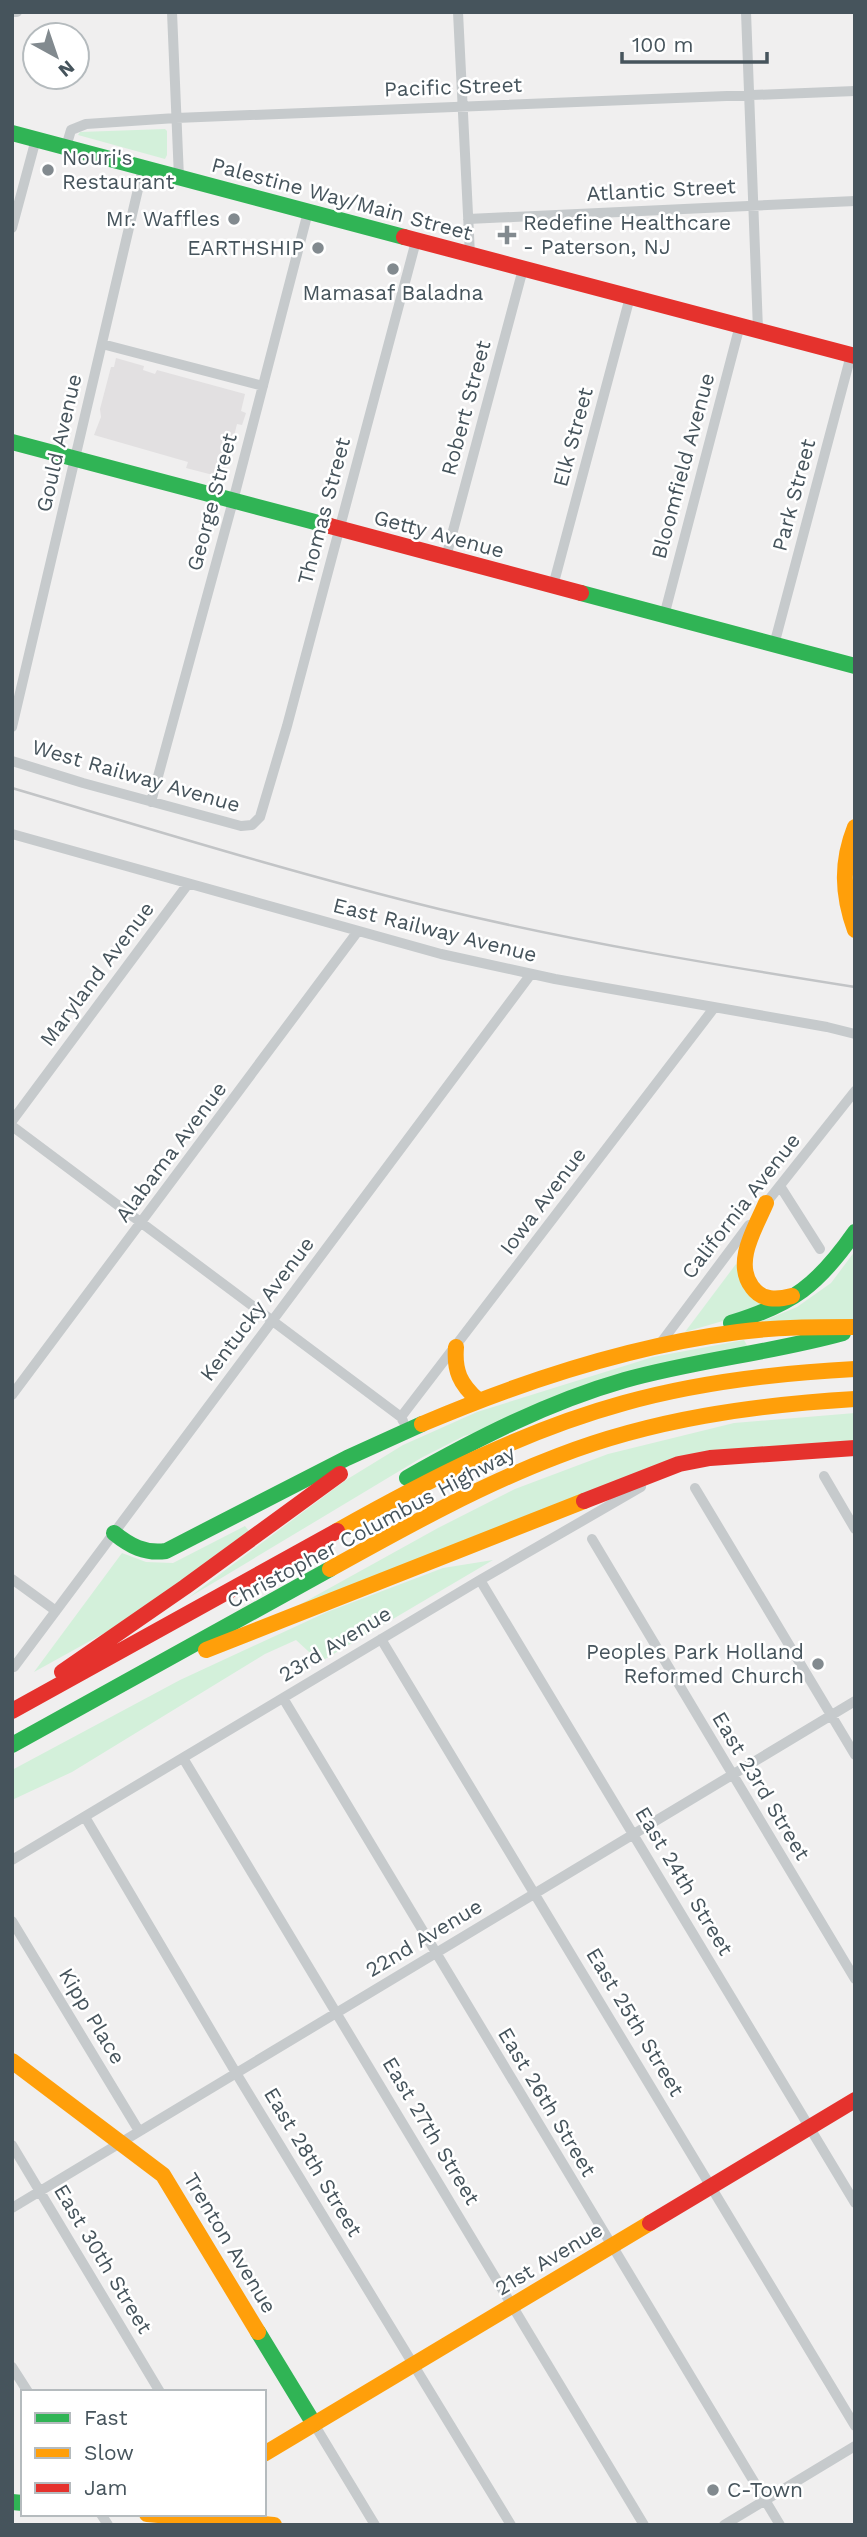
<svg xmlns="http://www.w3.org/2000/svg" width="867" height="2537" font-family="'Work Sans',sans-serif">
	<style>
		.education { fill: #e2e0e1 }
		.green { fill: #d3f0da }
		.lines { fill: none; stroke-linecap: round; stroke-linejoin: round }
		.street { stroke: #c6cacc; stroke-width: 10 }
		.fast { stroke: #30b455; stroke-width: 16 }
		.slow { stroke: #ff9f0a; stroke-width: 16 }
		.jam { stroke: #e5322d; stroke-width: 16 }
		.rail { stroke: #c2c4c6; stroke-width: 2.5 }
		.poi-dot { fill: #828a8f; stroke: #fff; stroke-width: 2.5 }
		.labels { text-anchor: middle; stroke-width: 5; stroke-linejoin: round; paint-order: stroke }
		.street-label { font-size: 21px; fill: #46545c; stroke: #fff }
		.poi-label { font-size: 21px; fill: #46545c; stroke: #fff; text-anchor: start }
	</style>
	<rect width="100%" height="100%" fill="#f0efef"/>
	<path class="education" d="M116,358L144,366L143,370L155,374L157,370L245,394L241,411L246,413L242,425L237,424L233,440L230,442L234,447L230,464L213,475L186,468L188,462L94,435L101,417L100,409L111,367H114Z"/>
	<path class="green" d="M165,129L167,131V155L165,159L78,135L80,132Z
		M855,1251V1320L761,1322L797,1307L831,1283Z
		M736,1264L764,1309L685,1332Z
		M744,1340L749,1349L464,1436L421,1458L188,1598L346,1480L403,1445L477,1412L653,1357Z
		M855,1413V1444L720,1450L299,1605L438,1528L515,1489L608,1454L734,1423Z
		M245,1526L251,1534L128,1620L34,1672L122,1553L146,1562L173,1563Z
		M493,1560L320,1662L296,1640L265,1654L72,1772L12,1800V1770L180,1680L327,1612L443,1568Z"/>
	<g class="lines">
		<path class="street" d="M12,12H17
			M172,12L179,178
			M458,12L470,255
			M746,12L758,330
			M66,147L71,130L86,124L176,118L855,91
			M468,219L855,201
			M12,228L36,139
			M102,344L263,386
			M446,557L523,269
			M553,586L630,297
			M664,616L740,325
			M774,645L851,355
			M12,727L143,168
			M12,761L83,783L241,826L252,825L260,817L287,726L416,241
			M151,802L233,501L308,212
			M12,834L441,954L555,979L827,1027L855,1034
			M12,1121L188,884
			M12,1126L401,1417L403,1421
			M780,1186L820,1249
			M763,1207L855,1091
			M660,1344L749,1225
			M12,1395L358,931
			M401,1417L714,1008
			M824,1476L855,1529
			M695,1488L855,1755
			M592,1539L855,1979
			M12,1579L56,1611
			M480,1580L855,2203
			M381,1639L855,2426
			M14,1667L531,974
			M283,1698L780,2525
			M183,1758L644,2525
			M85,1817L236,2073L511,2525
			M12,1860L480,1580L641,1487
			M12,1921L139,2131
			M12,2145L160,2392
			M12,2208L855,1701
			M12,2367L28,2392
			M314,2424L375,2525
			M101,2514L108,2525
			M724,2525L855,2446"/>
		<path class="fast" d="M12,133L404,237
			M12,442L330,526
			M581,593L855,666
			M731,1323C793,1304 818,1285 855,1232
			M407,1478C476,1439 548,1402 625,1380C696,1360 771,1353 843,1333
			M114,1533C130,1546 145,1554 166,1551L347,1458L422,1424
			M12,1745L330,1569
			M258,2332L314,2424
			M12,2502L23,2503"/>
		<path class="slow" d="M855,827C841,862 842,894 855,930
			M766,1203C756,1227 733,1262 752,1287C762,1301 777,1300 792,1296
			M456,1347C454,1371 460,1384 478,1400
			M422,1424C523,1381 628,1346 738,1332C777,1327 816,1327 855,1327
			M337,1531C428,1480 522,1431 624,1403C699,1382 777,1373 855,1369
			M330,1569C404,1528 479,1486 558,1456C653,1419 754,1405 855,1399
			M206,1650L584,1501
			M12,2061L163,2175L258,2332
			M264,2454L650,2223
			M147,2514L274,2525"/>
		<path class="jam" d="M404,237L855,356
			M330,526L581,593
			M584,1501L679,1464L710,1458L855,1448
			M62,1672L185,1587L340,1474
			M12,1711L337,1531
			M650,2223L855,2100"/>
		<path class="rail" d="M12,788C154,830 296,874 439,909C577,942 716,965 855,987"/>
	</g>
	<g class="poi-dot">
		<circle cx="48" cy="170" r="7"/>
		<circle cx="234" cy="219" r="7"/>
		<path d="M503.5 224.5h7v7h7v7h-7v7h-7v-7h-7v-7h7z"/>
		<circle cx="318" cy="248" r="7"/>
		<circle cx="393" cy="269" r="7"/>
		<circle cx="818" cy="1664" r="7"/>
		<circle cx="713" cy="2490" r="7"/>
	</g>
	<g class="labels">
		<g class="street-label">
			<text transform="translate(453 87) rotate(-2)" y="7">Pacific Street</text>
			<text transform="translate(661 190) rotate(-3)" y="7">Atlantic Street</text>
			<text transform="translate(342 199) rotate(15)" y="7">Palestine Way/Main Street</text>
			<text transform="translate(466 408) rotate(-75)" y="7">Robert Street</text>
			<text transform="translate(573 437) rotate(-75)" y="7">Elk Street</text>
			<text transform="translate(59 443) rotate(-77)" y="7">Gould Avenue</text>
			<text transform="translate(683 466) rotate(-75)" y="7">Bloomfield Avenue</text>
			<text transform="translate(794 495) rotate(-75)" y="7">Park Street</text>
			<text transform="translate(212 502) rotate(-75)" y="7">George Street</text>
			<text transform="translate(324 511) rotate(-75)" y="7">Thomas Street</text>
			<text transform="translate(439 534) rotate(15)" y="7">Getty Avenue</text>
			<text transform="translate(136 776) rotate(16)" y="7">West Railway Avenue</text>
			<text transform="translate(435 930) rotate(14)" y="7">East Railway Avenue</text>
			<text transform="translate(97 974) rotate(-53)" y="7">Maryland Avenue</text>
			<text transform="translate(171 1152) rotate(-53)" y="7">Alabama Avenue</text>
			<text transform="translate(543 1201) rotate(-53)" y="7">Iowa Avenue</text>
			<text transform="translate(741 1206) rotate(-52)" y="7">California Avenue</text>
			<text transform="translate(257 1309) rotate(-53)" y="7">Kentucky Avenue</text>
			<text transform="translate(371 1527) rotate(-28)" y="7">Christopher Columbus Highway</text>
			<text transform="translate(335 1644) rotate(-31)" y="7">23rd Avenue</text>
			<text transform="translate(761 1786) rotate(59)" y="7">East 23rd Street</text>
			<text transform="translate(684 1881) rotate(59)" y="7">East 24th Street</text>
			<text transform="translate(424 1938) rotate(-31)" y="7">22nd Avenue</text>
			<text transform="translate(92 2016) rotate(59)" y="7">Kipp Place</text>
			<text transform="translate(635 2022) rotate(59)" y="7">East 25th Street</text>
			<text transform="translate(547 2102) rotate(59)" y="7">East 26th Street</text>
			<text transform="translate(431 2131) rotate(59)" y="7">East 27th Street</text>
			<text transform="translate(313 2162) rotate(59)" y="7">East 28th Street</text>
			<text transform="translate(230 2243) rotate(59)" y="7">Trenton Avenue</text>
			<text transform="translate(103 2259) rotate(59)" y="7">East 30th Street</text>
			<text transform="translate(549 2259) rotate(-31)" y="7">21st Avenue</text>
		</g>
		<g class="poi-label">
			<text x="62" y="165">Nouri's<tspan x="62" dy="24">Restaurant</tspan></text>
			<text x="220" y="226" text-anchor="end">Mr. Waffles</text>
			<text x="523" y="230">Redefine Healthcare<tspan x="523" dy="24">- Paterson, NJ</tspan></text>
			<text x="304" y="255" text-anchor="end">EARTHSHIP</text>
			<text x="393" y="300" text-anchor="middle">Mamasaf Baladna</text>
			<text x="804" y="1659" text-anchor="end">Peoples Park Holland<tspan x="804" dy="24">Reformed Church</tspan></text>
			<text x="727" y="2497">C-Town</text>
		</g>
	</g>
	<rect width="867" height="2537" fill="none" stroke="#46545c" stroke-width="28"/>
	<rect x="21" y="2390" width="245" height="126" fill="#ffffff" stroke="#b5bbbe" stroke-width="2"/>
	<rect x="35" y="2413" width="35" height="10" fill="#30b455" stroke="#b5bbbe" stroke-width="2"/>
	<text x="84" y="2425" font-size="21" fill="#46545c">Fast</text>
	<rect x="35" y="2448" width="35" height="10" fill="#ff9f0a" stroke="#b5bbbe" stroke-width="2"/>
	<text x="84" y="2460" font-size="21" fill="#46545c">Slow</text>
	<rect x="35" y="2483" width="35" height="10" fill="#e5322d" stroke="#b5bbbe" stroke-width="2"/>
	<text x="84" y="2495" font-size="21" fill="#46545c">Jam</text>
	<g transform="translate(56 56) rotate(140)"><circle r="33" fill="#ffffff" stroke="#b5bbbe" stroke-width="2"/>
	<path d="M0-5L12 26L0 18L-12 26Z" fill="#828a8f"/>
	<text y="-10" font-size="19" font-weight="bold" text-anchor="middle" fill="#46545c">N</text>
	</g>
	<path d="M622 52v10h145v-10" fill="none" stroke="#46545c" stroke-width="3.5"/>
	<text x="632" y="52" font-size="21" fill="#46545c" stroke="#ffffff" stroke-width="5" paint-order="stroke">100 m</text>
</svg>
